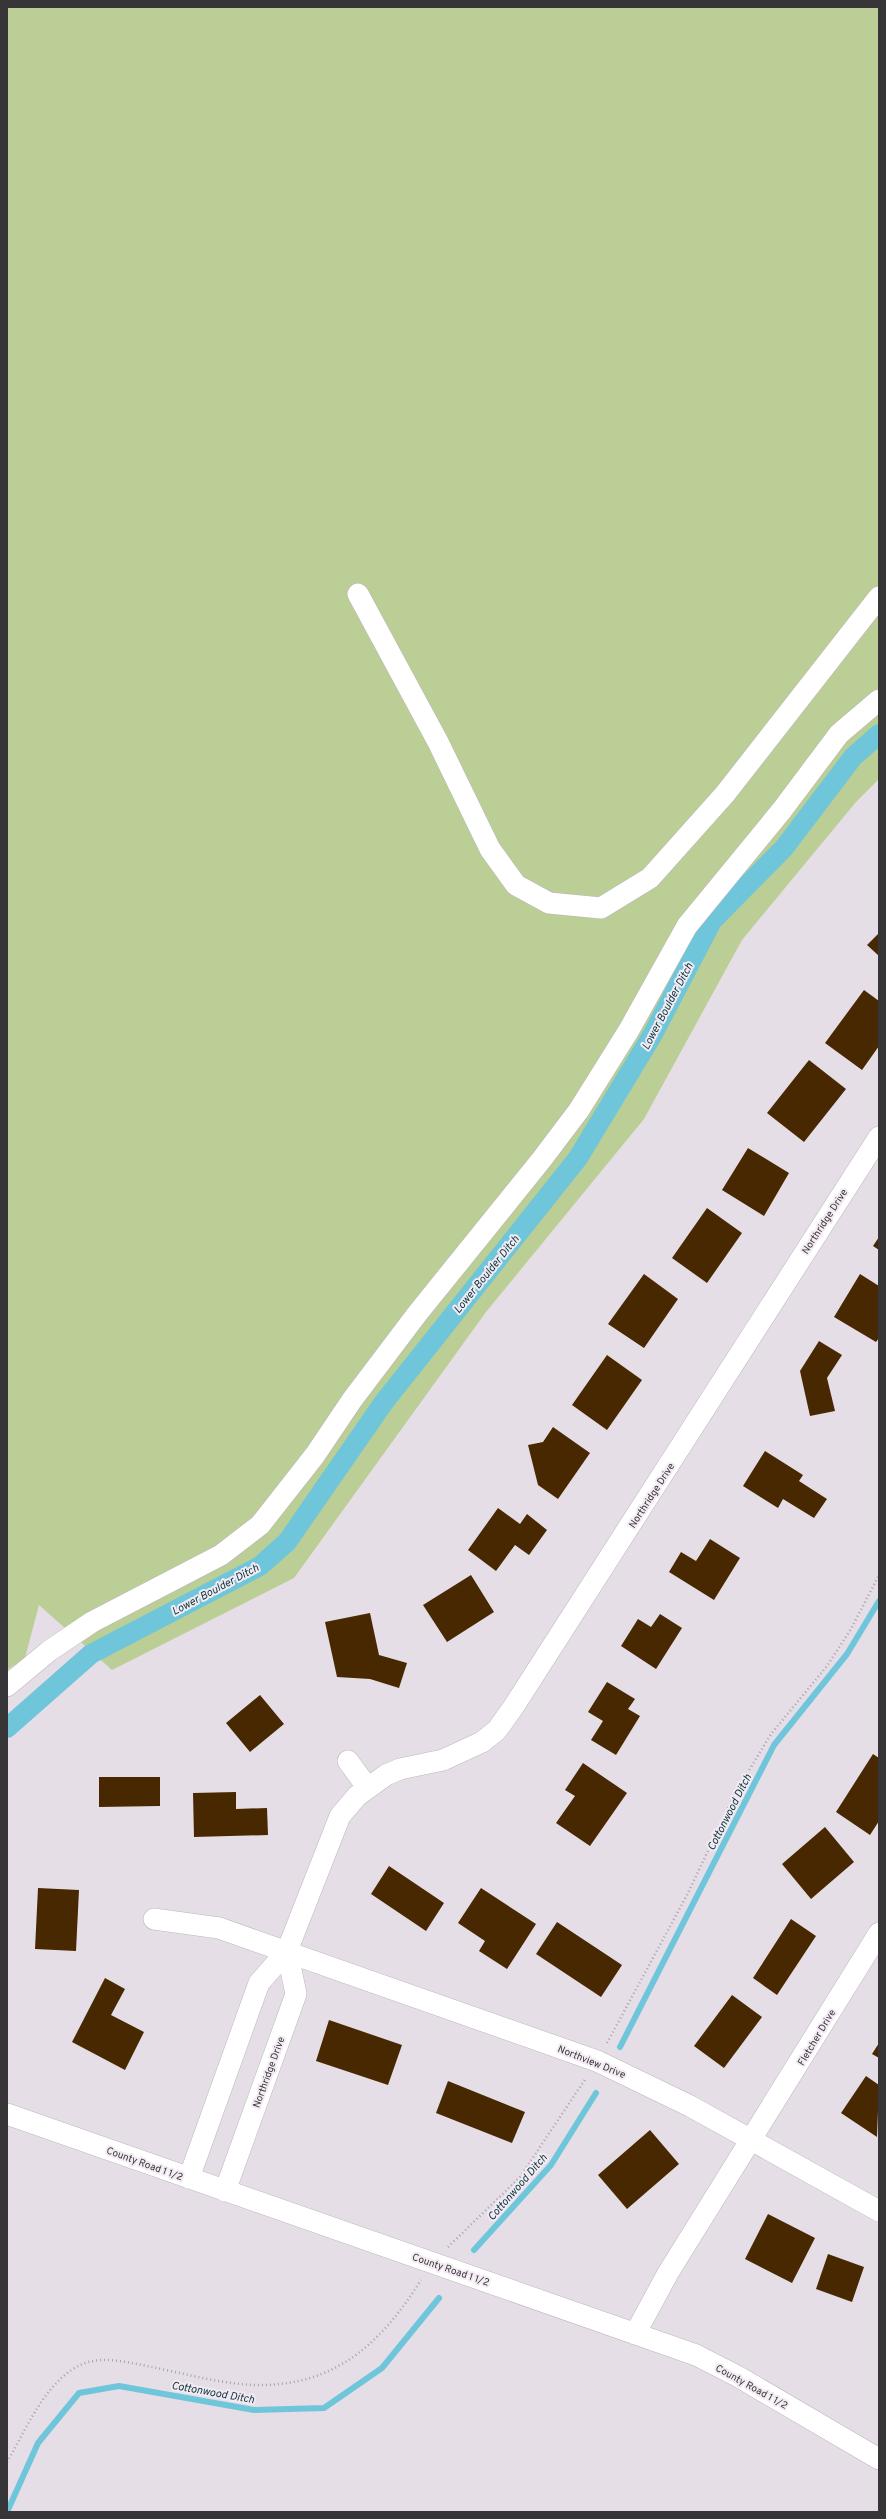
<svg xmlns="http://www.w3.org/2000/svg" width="886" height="2519" font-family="Overpass,sans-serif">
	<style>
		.green { fill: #bbce95 }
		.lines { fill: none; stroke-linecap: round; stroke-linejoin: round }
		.stream { stroke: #6fc6db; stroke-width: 6 }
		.canal { stroke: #6fc6db; stroke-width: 20 }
		.building { fill: #482800 }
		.minor-casing { stroke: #bdb6bd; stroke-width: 22 }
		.path { stroke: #a9a2a9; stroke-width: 2.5; stroke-dasharray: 1 3; stroke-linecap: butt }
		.minor { stroke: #fff; stroke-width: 21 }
		.labels { text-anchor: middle; stroke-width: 4; stroke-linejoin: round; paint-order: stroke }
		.street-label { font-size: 10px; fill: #383538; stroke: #f3ebf3 }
		.water-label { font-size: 11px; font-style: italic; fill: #09343d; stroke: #f3ebf3 }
	</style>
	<rect width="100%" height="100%" fill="#e6dee6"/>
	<path class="green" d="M7,7H879V779L856,802L742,940L644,1119L486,1312L294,1578L112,1670L39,1605L25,1658L7,1670Z"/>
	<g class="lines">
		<path class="stream" d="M620,2047L774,1745L847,1654L879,1601
			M474,2250L551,2165L596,2093
			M7,2512L38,2443L79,2393L119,2386L254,2410L324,2408L382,2368L439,2298"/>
		<path class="canal" d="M7,1728L91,1654L260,1566L287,1542L384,1402L578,1158L653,1034L712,921L784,848L853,757L879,734"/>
	</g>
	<path class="building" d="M879,933V956L867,945Z
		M864,990L879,1001V1046L862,1070L825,1043Z
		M809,1060L846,1089L804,1142L767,1113Z
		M748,1148L789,1173L764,1216L722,1190Z
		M707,1208L742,1233L707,1283L672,1258Z
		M879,1237V1250L873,1246Z
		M644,1274L678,1299L644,1348L608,1324Z
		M860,1274L879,1286V1338L876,1342L834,1317Z
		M819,1341L842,1355L827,1378L835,1411L810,1416L800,1371Z
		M607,1355L642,1380L607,1430L572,1405Z
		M553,1427L590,1453L558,1499L538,1485L528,1445L543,1442Z
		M765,1451L803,1475L799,1481L827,1499L814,1518L783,1499L778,1508L743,1486Z
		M498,1508L520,1524L527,1514L547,1530L529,1555L515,1545L496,1571L468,1550Z
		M710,1539L740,1558L714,1600L669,1572L681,1552L696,1561Z
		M471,1575L494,1612L447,1642L423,1605Z
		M370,1613L379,1655L407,1663L399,1688L370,1679L337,1677L325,1622Z
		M660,1614L682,1628L656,1669L621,1646L638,1619L651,1627Z
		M607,1682L635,1699L628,1709L640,1716L616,1755L591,1740L603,1721L588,1712Z
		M260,1695L284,1724L250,1752L226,1723Z
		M873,1754L879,1758V1821L870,1835L836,1812Z
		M583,1763L627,1793L590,1846L556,1823L575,1796L565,1790Z
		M99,1777H160V1806L99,1807Z
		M236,1792V1809L267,1808L268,1835L194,1837L193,1793Z
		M825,1827L854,1862L811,1899L782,1864Z
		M389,1866L444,1903L426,1931L371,1894Z
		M38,1888L79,1890L76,1951L35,1949Z
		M481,1888L536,1924L507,1969L479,1951L485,1941L458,1923Z
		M791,1919L816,1936L777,1995L753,1978Z
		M557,1922L622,1965L601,1997L536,1954Z
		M105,1978L125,1989L111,2015L144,2032L125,2070L72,2042Z
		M732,1995L762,2017L724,2068L694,2046Z
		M329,2020L402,2045L388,2085L316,2061Z
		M879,2043V2058L872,2054Z
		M866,2076L879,2085L877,2137L841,2113Z
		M448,2081L525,2112L512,2143L436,2113Z
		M650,2130L679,2164L627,2209L598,2175Z
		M768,2214L815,2238L792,2283L745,2259Z
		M828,2254L864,2267L852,2302L816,2289Z"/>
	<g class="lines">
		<g class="minor-casing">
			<path id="minor" d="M358,594L438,742L490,849L516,885L549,903L601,908L650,878L725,794L879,597
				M7,1686L49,1651L92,1622L221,1555L260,1525L315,1455L352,1400L417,1314L542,1159L579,1110L629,1030L687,926L782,810L839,734L879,700
				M348,1761L367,1787
				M154,1919L219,1928L597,2061L690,2106L879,2211
				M7,2114L696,2355L737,2376L879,2459
				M189,2178L259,1983L287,1951L340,1816L357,1796L386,1775L400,1769L443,1760L482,1742L497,1730L514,1706L879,1137
				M225,2191L296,1994L287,1951
				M635,2334L668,2273L879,1933"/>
		</g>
		<path class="path" d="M607,2043L687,1895L736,1792L771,1734L827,1666L851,1629L879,1575
			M448,2247L520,2177L586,2078
			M7,2462C26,2430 42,2389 73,2369C96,2354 121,2361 147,2366C183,2373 223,2385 260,2385C337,2385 382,2342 421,2280"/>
		<use href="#minor" class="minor"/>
	</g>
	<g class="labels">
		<g class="street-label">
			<text transform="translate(824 1221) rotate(-57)" y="4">Northridge Drive</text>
			<text transform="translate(651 1495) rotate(-57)" y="4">Northridge Drive</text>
			<text transform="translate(816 2037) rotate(-59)" y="4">Fletcher Drive</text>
			<text transform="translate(592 2061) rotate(22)" y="4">Northview Drive</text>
			<text transform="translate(268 2072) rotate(-70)" y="4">Northridge Drive</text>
			<text transform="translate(145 2163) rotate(20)" y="4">County Road 1 1/2</text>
			<text transform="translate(451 2269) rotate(19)" y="4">County Road 1 1/2</text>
			<text transform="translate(752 2386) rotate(29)" y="4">County Road 1 1/2</text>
		</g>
		<g class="water-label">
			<text transform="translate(667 1006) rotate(-62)" y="4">Lower Boulder Ditch</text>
			<text transform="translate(486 1274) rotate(-51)" y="4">Lower Boulder Ditch</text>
			<text transform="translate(215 1589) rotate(-28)" y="4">Lower Boulder Ditch</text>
			<text transform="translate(729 1812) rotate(-63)" y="4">Cottonwood Ditch</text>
			<text transform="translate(517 2187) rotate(-49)" y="4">Cottonwood Ditch</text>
			<text transform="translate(213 2392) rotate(10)" y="4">Cottonwood Ditch</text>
		</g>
	</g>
	<rect width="886" height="2519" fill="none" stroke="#383538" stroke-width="16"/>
</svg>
